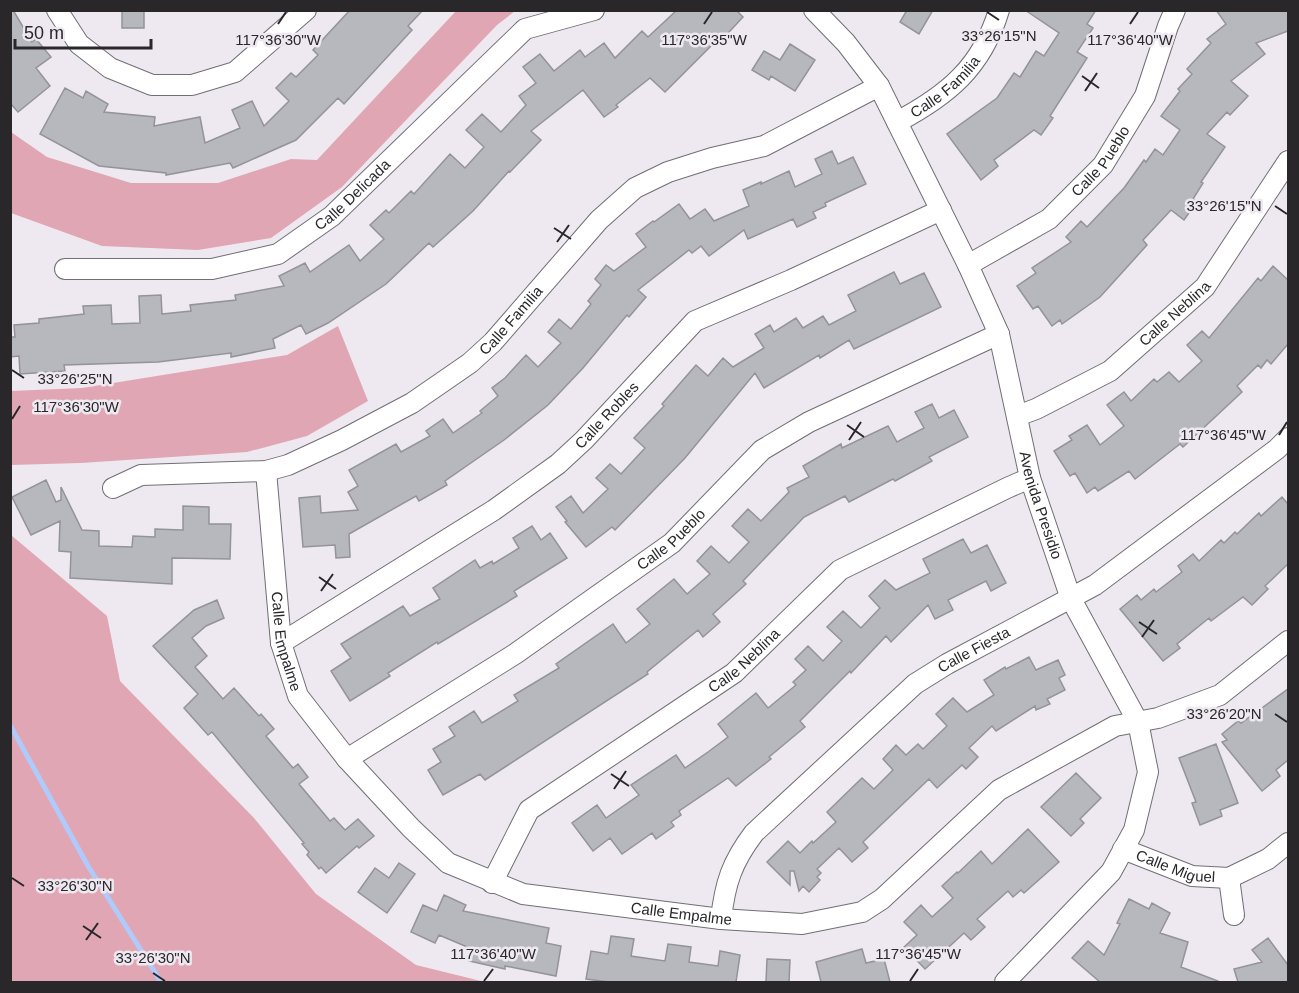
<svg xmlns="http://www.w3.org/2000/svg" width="1299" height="993" font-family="Helvetica,sans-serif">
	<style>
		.green { fill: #e0a6b3 }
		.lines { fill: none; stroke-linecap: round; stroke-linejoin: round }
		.stream { stroke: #afcafb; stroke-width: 5 }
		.building { fill: #b7b7be; stroke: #939399; stroke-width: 1.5 }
		.minor-casing { stroke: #716e74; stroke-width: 22 }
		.minor { stroke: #fff; stroke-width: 20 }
		.ticks { fill: none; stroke: #29272a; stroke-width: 2 }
		.labels { text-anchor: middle; stroke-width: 5; stroke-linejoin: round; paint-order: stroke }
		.street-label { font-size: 15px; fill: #29272a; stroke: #eee9f0 }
		.ticks-label { font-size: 15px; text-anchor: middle; fill: #29272a; stroke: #eee9f0; stroke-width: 5; stroke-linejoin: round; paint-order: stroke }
	</style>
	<rect width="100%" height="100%" fill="#eee9f0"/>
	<path class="green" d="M456,11H515L497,25L342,187L271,238L198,250L102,246L11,213V132L47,157L131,183H218L291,159L317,160Z
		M338,326L368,401L307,436L247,452L81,463L11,465V391L82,388L287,355Z
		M11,535L107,616L120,681L254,818L316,894L416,965L485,982H11Z"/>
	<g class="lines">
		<path class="stream" d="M10,725L88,866L161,982"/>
	</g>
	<path class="building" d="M10,10H13L32,42L36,39L51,57L36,68L50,86L18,112L10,103Z
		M122,10H144V28H122Z
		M350,10H423L408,26L412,30L344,104L338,98L296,140L233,168L230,163L166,175V173L99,166L40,134L65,88L83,98L86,91L108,104L104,112L155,117L154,126L200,117L205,143L240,128L232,110L252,101L264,126L289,101L276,88L291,73L296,77L318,55L313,50Z
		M677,10H736L743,17L716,46L714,43L665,92L650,78L616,105L618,107L604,117L583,90L531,131L541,140L510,172L509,171L473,211L433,247L429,243L386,284L328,323L306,334L301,325L273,339L275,348L231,357V353L158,362L64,365L65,371L20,374L19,356L10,357V337H15L14,325L39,323V319L84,314L83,306L111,305L112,324L140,323L139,296L161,295L162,314L191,311L190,305L236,300L235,295L284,286L279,276L305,263L310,272L349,245L360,261L384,239L370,225L386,210L389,213L411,191L414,194L450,154L465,168L484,147L466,130L482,114L501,132L526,105L519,96L536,83L523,67L540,54L554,71L580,50L585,57L604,43L615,58L642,31L648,37Z
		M907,10H933L919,34L900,22Z
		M1025,10H1096L1087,24L1093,28L1077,52L1087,58L1050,116L1053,118L1041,135L1034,130L994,160L998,166L981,180L947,134L997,98L1014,73L1020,77L1036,51L1044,56L1059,33Z
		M1216,10H1288V31L1256,43L1265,54L1231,81L1248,96L1230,115L1227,112L1207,134L1225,147L1201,182L1203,183L1193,199L1197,202L1184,220L1171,210L1143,240L1147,245L1100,297L1062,324L1060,320L1052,326L1038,306L1033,309L1017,286L1036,273L1032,268L1071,242L1066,237L1081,221L1087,227L1124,188L1144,160L1146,162L1155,149L1163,155L1180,130L1161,116L1180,91L1178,89L1192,74L1187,69L1211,43L1207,39L1226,24Z
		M790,44L815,60L795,91L771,76L769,80L752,70L764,51L780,60Z
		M832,151L838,164L853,157L866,184L825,203L826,206L813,212L816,218L797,227L793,219L748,239L744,230L709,256L701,246L692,253L689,250L638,290L646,297L629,317L627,315L583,368L548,405L504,440L445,481L447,485L419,501L416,496L349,534L350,557L336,558L335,545L303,547L299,498L320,496L321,513L358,510L348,492L358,486L349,470L396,444L401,452L430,436L426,431L443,419L453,433L482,413L480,411L498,396L492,388L505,378L526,355L538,367L561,343L548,332L559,319L571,329L591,304L588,301L601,285L595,279L606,265L614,271L646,247L636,234L653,221L654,222L679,204L690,219L705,209L714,221L749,206L743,190L761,182V184L789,171L795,187L822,174L815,159Z
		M1273,266L1288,280V344L1271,364L1267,360L1261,368L1258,365L1237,386L1242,392L1183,447L1180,444L1135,479L1129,471L1098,491L1095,487L1087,493L1075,473L1070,476L1054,451L1072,440L1069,436L1087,425L1100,445L1124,426L1107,405L1124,392L1131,401L1154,379L1157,382L1169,372L1179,382L1202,361L1187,345L1202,331L1209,338L1258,278L1261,281Z
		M894,272L900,284L924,273L941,307L854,349L849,340L820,358L819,355L764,388L755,373L685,458L615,530L612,527L586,547L565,522L567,521L556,507L571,496L583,513L608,489L596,478L610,464L621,474L645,448L634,438L664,406L662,404L696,365L708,376L723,358L733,367L764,348L755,334L770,325L774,332L796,318L803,328L823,316L829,325L856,311L848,295Z
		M932,404L939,418L954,410L968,437L929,457L932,461L895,481L893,479L849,502L845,496L804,517L743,581L746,584L713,614L720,622L703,637L698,630L647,672L648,674L485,780L480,774L443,795L428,770L441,762L433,749L455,736L449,727L474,711L482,723L518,701L514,695L559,668L556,664L613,624L626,643L650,624L637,609L674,579L687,594L710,574L697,561L711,546L729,563L749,542L732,526L748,509L761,521L789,492L787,488L809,477L803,466L841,444L842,448L888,426L897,442L924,428L915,412Z
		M46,480L56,502L61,500V487L82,530L99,531V546L132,547L133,536L155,537V529L183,530V506L209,507V524H231L230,559L172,558V584L70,578L71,552L59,551L60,521L31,535L12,497Z
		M1282,497L1288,504V564L1265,586L1268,589L1252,605L1243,597L1211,621L1209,618L1177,644L1180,648L1163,661L1120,609L1137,595L1141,600L1154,589L1156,592L1182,572L1178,566L1193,554L1199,561L1221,540L1224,543L1235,532L1237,534L1259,513L1261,516Z
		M532,526L541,540L550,533L567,558L514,591L517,596L438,644L437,642L388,673L390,676L350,701L331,671L351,658L341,644L403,606L410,616L440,599L433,588L475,560L480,568L492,561L493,564L519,548L513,538Z
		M963,539L971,553L987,545L1006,583L991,591L986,581L948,600L953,610L935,619L928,605L891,642L886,636L851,673L850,671L800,721L805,727L769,757L771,759L736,786L728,778L679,811L681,815L671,822L674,826L656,839L652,833L622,854L610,838L593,851L572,823L597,805L606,818L639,795L631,785L676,755L685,768L708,752L728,737L718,724L756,693L768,708L796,685L793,682L806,670L795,659L808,646L823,661L842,641L827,627L843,611L861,628L880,608L869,596L885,580L896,590L930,573L923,559Z
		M217,600L224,618L206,626L192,638L207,656L195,667L223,699L234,688L259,716L261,714L274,729L266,736L293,768L298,764L308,777L299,784L330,821L334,818L345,830L358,819L374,836L359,848L357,846L326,873L321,867L319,869L307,855L309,852L302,844L304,843L212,732L208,735L184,708L198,694L153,646L194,610Z
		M1029,657L1036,670L1058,660L1065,675L1059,678L1065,690L1047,699L1050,704L1036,710L1035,706L996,731L992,726L969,748L978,757L966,769L962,765L937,788L929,779L863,842L868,848L852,862L839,848L817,869L821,873L817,877L820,880L809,892L803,886L799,891L794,871H790V885L767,862L788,841L800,853L812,841L813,843L836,822L827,812L862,778L874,789L893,770L883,759L896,745L906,755L918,744L923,749L947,726L936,714L953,698L967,712L994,695L984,680L1005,667L1006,669Z
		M1288,689V760L1276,770L1280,776L1262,791L1222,742L1227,740L1222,734L1238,721L1241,723Z
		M1216,744L1238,803L1220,810L1222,816L1200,825L1192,803L1196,802L1179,758Z
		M1076,773L1101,798L1080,819L1084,823L1071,836L1041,807Z
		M1028,829L1059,862L1024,893L1021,890L1013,897L1008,891L977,919L985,927L971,940L964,933L925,969L904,947L917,935L904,922L921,905L932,917L953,898L942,886L957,872L958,873L981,851L992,864Z
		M399,863L415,874L387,913L358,892L375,868L389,878Z
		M444,895L466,905L463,911L549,928L546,943L561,946L556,976L505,966V969L469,961L472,949L439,935L435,943L411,932L423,905L437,911Z
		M1129,899L1149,909L1152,903L1170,913L1160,933L1188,942L1181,967L1218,981V982H1100L1072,958L1088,941L1104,955L1120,924L1117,923Z
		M611,936L634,939L631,956L665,961L668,944L691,947L689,962L718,966L720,951L740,955L736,982H609L586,979L591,951L608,954Z
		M1268,938L1288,965V982H1238L1234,969L1262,962L1252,950Z
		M862,949L866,963L884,959L890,982H821L816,962Z
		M767,959L790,960L789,982H766Z"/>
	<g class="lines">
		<g class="minor-casing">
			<g id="minor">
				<path d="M57,10L79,44L110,68L152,85H192L235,72L306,10"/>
				<path id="s1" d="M814,10L846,43L879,86L968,265L999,334L1030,478L1071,599L1138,722L1148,772L1134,830L1111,872L1005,982"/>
				<path id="s2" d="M897,122C948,95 982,67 999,10"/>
				<path id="s3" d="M968,265L1049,219L1103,165L1145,96L1168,26L1175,10"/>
				<path id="s4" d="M65,269H212L278,254L332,216L525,29L594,10"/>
				<path id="s5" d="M1017,416L1036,409L1110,371L1205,287L1288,161"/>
				<path id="s6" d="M266,471L281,643L298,696L347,759L411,828L448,863L523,894L721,919L802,924L862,912L882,899L999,790L1115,726L1158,718L1220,695L1288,641"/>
				<path id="s7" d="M113,488L141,475L266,471L288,465L342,440L412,403L470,363L493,342L599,220L635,188L668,172L712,158L764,146L879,86"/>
				<path id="s8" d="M281,643L494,510L558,464L584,440L695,321L791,280L941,210"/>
				<path id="s9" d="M347,759L515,654L672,543L762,450L809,422L999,334"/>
				<path id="s10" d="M1123,849L1192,876L1229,878L1268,859L1288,843"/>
				<path d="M1229,878L1234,915"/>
				<path id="s11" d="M492,883L529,810L734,673L840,570L1007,488L1030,478"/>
				<path id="s12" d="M721,919C725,883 732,862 754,833L915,684L947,664L1095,585L1277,449L1288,438"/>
			</g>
		</g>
		<use href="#minor" class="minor"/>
	</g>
	<path class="ticks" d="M987,12L999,20M278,24L286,12M704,24L712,12M1130,24L1138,12M1082,76L1099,88M1085,91L1097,73M1275,206L1287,214M554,228L571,239M557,242L569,225M12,370L24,378M12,419L20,406M847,425L864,437M1279,435L1287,422M849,440L861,422M319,577L336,589M321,591L333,574M1139,622L1157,634M1142,637L1154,620M1275,714L1287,722M611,774L629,786M614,789L626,771M12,878L24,886M83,926L101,938M86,940L98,923M153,973L165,981M484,981L493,969M910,981L918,969"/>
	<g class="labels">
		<g class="street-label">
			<text dy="5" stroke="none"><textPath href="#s2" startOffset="60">Calle Familia</textPath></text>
			<text dy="5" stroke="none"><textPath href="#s3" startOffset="171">Calle Pueblo</textPath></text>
			<text dy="5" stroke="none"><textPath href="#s4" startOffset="310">Calle Delicada</textPath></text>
			<text dy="5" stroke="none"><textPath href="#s5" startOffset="190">Calle Neblina</textPath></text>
			<text dy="5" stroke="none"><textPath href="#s7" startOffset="447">Calle Familia</textPath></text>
			<text dy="5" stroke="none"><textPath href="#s8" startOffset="399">Calle Robles</textPath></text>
			<text dy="5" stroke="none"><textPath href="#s1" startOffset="552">Avenida Presidio</textPath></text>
			<text dy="5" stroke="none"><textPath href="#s9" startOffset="392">Calle Pueblo</textPath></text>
			<text dy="5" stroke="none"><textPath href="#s6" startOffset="172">Calle Empalme</textPath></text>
			<text dy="5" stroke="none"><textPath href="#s12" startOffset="381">Calle Fiesta</textPath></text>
			<text dy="5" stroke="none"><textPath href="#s11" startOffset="344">Calle Neblina</textPath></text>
			<text dy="5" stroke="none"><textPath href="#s10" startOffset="56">Calle Miguel</textPath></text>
			<text dy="5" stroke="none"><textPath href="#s6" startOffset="694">Calle Empalme</textPath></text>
		</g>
	</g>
	<g class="ticks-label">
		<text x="999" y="41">33°26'15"N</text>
		<text x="278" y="45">117°36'30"W</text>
		<text x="704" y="45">117°36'35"W</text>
		<text x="1130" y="45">117°36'40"W</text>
		<text x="1224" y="211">33°26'15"N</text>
		<text x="75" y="384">33°26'25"N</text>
		<text x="76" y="412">117°36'30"W</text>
		<text x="1223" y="440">117°36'45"W</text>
		<text x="1224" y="719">33°26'20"N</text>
		<text x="75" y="891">33°26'30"N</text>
		<text x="493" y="959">117°36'40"W</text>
		<text x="918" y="959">117°36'45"W</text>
		<text x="153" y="963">33°26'30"N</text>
	</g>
	<rect width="1299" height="993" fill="none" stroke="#29272a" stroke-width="24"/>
	<path d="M15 39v9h136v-9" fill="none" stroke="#29272a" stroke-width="3"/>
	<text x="24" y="39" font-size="18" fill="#29272a" stroke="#eee9f0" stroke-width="4.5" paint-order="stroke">50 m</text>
</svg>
